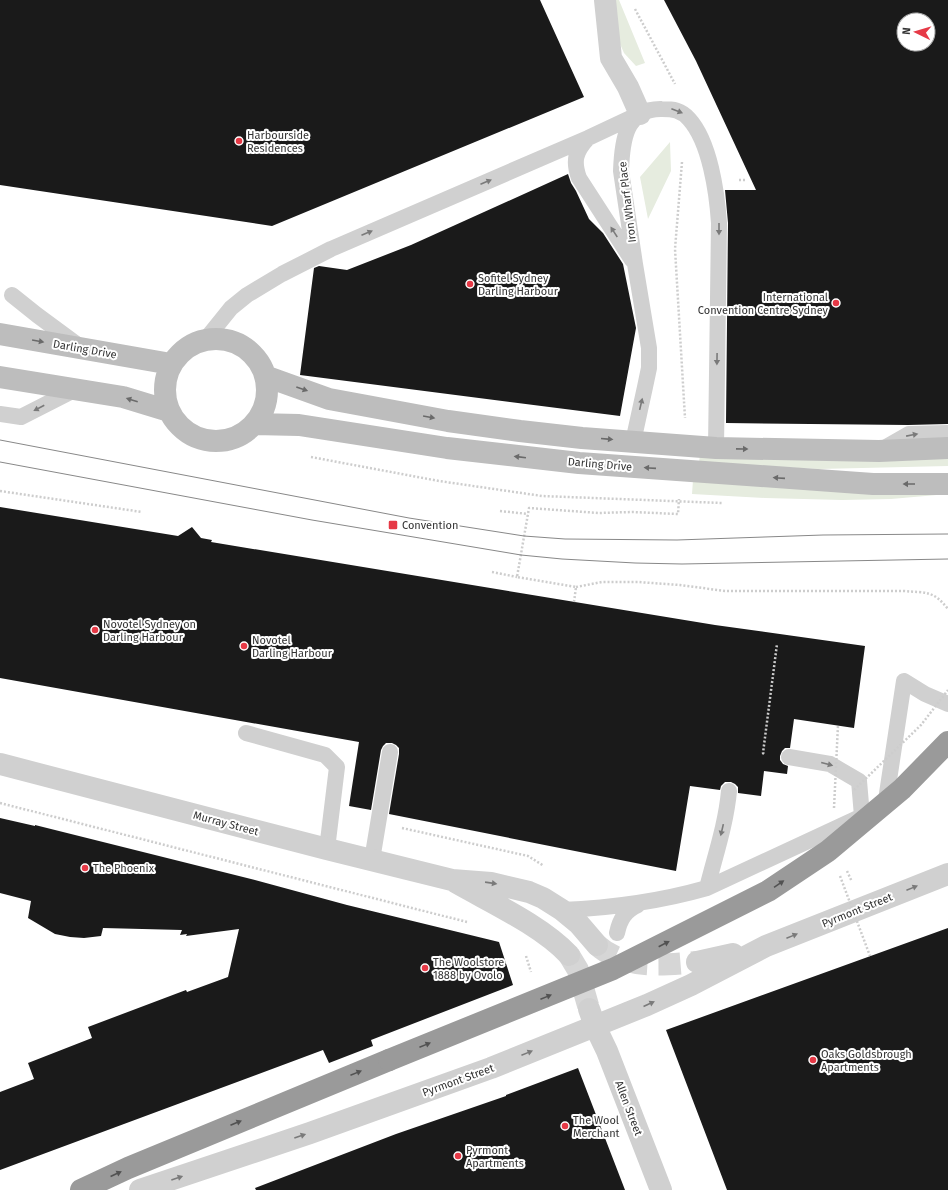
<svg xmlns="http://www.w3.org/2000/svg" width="948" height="1190" font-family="'Fira Sans',sans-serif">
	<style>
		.green { fill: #e6ecdf }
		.building { fill: #1a1a1a; fill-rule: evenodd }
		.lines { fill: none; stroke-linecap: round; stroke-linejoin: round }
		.street-tunnel { stroke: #d6d6d6; stroke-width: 22; stroke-dasharray: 22 11; stroke-linecap: butt }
		.path { stroke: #cdcdcd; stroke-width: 2.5; stroke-dasharray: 2 2; stroke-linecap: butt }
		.lane { stroke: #d0d0d0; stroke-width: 16 }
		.street { stroke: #d0d0d0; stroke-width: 22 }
		.secondary { stroke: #bdbdbd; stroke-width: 22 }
		.highway { stroke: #9a9a9a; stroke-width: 22 }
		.tram { stroke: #888; stroke-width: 1 }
		.path-bridge { stroke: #cdcdcd; stroke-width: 2.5; stroke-dasharray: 2 2; stroke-linecap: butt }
		.highway-bridge { stroke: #9a9a9a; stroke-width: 22 }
		.oneway { fill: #7a7a7a }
		.oneway2 { fill: #6a6a6a }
		.oneway3 { fill: #525252 }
		.poi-dot { fill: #e63946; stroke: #fff; stroke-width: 1.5 }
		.labels { text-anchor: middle; stroke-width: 4; stroke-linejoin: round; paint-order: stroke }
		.poi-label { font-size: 11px; fill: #333; stroke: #fff; text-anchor: start }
		.street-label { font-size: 11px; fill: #333; stroke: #fff }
	</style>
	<rect width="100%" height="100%" fill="#fff"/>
	<path class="green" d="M612,0H619L645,63L636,66L624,53L607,14Z
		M670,142L671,171L648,219L640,177Z
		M700,454L948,455V466L819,469L699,463Z
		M693,480L948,494L891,499L842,500L765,498L692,494Z"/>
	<path class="building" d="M0,0H540L584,97L272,226L0,185Z
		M664,0H948V424L908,425L726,423L728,223L725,190H756L696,61ZM904,20H928V44H904Z
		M568,174L571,183L576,191L589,219L603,233L623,264L636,328L620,416L300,375L314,268L319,266L347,270L411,245Z
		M0,507L178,536L192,527L201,538L212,540L211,542L715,625L865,646L854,728L794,719L790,748H785L782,751L780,756V760L783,764L788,766L787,774L764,771L761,796L738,793V787L735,784L731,782H725L721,786L720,790L690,786L676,871L389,814L399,754V748L396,745L392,743H386L383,746L381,750L371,810L349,806L359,742L0,678Z
		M0,818L35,826V825L251,879L347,905L499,942L513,985L371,1040L373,1046L329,1063L323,1050L0,1170V1092L34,1079L28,1063L92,1038L88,1027L186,990L187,992L228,977L239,929L186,936L187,934L180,935L182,930L103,928L101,936L84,938L70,937L55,934L28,918L31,901L0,893Z
		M948,928V1190H727L666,1030Z
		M578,1068L625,1190H256L255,1188L396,1134L506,1096V1095Z"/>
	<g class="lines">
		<path class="street-tunnel" d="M597,945C625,970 663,965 697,962
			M569,955L578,970L589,1009"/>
		<path class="path" d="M635,9L675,84
			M682,162L675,249L685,418
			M739,180H745
			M311,457L439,481L542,496L722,503
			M0,491L142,512
			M500,511L528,514
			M492,572L517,577
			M576,587L602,582H638L680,585L725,591H904C926,593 933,590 948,609
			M574,602L576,587L517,577L529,508L599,513L632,512L678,514L679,499
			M764,754L763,753L777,644
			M0,803L467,922
			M402,828L528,856L544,866
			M847,871L852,882
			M526,956L531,972"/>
		<path class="lane" d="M588,138C575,152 573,161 579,178L632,260
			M12,295L37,315L79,346
			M206,339L231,308L247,295L282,274L331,249L588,138L637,115
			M0,414L21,417L74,390
			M633,442L645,387L649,368V348L635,264L621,171C622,142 625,108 662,109C673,109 681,110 689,119C710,142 717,193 719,223L716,448
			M881,450L909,434L948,433
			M246,733L325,755L337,767L327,849
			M789,757L830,764L859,781L862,816
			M886,800L904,681L925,694L948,704
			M372,860L390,752
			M707,888C715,856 726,824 729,791
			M562,910C612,908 658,902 707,888L860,817
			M617,933C620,919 625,911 638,905"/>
		<path class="street" d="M605,0L611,58L628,87L640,114
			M0,764L327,849L452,880L491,883L529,892L543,898L562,910L579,924L597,945
			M457,883C492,903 542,926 569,955
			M697,962L733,954
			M589,1009L595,1026L607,1051L661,1190
			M140,1190L310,1133L491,1068L647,1005L691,985L766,946L948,874"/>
		<path class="secondary" d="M0,334L171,364
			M165 390a51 51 0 1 1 102 0a51 51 0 1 1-102 0Z
			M265,376L329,399L367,406L448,421L520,431L582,438L716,448L879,451L948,448
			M0,377L123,397L169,411
			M254,424L299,425L447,448L579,463L873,484H948"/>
		<path class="highway" d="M81,1190L128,1168L389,1060"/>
		<path class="tram" d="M0,440L409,518L524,536L565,539L677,540L823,535L948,534
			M0,462L312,520L521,555L562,559L635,563L682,564L948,559"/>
		<path class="path-bridge" d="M854,790L921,725L948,690
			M834,808L838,725
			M840,876L870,956"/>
		<path class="highway-bridge" d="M389,1060L613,969L768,891L828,851L902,789L948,742"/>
	</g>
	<defs><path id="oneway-solid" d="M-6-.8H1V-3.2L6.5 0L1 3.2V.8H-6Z"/></defs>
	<g class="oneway">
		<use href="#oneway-solid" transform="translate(677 111) rotate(21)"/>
		<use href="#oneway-solid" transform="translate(486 182) rotate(-23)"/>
		<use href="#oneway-solid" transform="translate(719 229) rotate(90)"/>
		<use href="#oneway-solid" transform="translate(614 232) rotate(-123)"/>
		<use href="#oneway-solid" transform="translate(367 233) rotate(-23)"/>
		<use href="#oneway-solid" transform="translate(717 359) rotate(91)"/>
		<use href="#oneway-solid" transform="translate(641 404) rotate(-77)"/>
		<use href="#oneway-solid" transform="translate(39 408) rotate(152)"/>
		<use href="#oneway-solid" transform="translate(912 435) rotate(-11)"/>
		<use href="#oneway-solid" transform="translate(827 764) rotate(15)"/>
		<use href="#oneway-solid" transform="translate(722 830) rotate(103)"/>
		<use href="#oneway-solid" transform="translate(491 883) rotate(8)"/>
		<use href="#oneway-solid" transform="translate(912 888) rotate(-22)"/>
		<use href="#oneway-solid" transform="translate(792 936) rotate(-22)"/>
		<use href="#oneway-solid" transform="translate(649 1004) rotate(-24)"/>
		<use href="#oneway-solid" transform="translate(527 1053) rotate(-22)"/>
		<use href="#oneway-solid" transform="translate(300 1136) rotate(-19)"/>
		<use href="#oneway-solid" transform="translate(177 1178) rotate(-19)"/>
	</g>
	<g class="oneway2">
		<use href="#oneway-solid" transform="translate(38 341) rotate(10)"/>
		<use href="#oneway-solid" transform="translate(302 389) rotate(19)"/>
		<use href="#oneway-solid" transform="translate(132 400) rotate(-163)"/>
		<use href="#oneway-solid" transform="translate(429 417) rotate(10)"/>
		<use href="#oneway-solid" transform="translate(607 439) rotate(5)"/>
		<use href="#oneway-solid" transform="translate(742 449) rotate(1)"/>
		<use href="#oneway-solid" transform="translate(520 457) rotate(-173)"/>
		<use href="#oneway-solid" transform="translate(650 468) rotate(-176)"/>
		<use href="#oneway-solid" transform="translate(779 478) rotate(-176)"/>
		<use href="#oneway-solid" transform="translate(909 484) rotate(180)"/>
	</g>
	<g class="oneway3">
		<use href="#oneway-solid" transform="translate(779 884) rotate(-34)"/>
		<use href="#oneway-solid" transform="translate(664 944) rotate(-27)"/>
		<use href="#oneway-solid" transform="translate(546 997) rotate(-22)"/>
		<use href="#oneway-solid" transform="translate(425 1045) rotate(-22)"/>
		<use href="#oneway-solid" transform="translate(356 1073) rotate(-22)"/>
		<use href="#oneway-solid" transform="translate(236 1123) rotate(-23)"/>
		<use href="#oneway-solid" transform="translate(116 1174) rotate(-25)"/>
	</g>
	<g class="poi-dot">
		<circle cx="239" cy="141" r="4"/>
		<circle cx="470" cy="284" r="4"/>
		<circle cx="836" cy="303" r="4"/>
		<rect x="388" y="520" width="10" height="10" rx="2"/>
		<circle cx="95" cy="630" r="4"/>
		<circle cx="244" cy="646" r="4"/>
		<circle cx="85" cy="868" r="4"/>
		<circle cx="425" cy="968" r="4"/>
		<circle cx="813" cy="1060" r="4"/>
		<circle cx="565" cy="1126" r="4"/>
		<circle cx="458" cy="1156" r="4"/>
	</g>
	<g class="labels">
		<g class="poi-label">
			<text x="247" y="139">Harbourside<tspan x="247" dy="13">Residences</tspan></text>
			<text x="478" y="282">Sofitel Sydney<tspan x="478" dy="13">Darling Harbour</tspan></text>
			<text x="828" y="301" text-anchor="end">International<tspan x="828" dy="13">Convention Centre Sydney</tspan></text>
			<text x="402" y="529">Convention</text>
			<text x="103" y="628">Novotel Sydney on<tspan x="103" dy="13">Darling Harbour</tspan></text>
			<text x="252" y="644">Novotel<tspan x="252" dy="13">Darling Harbour</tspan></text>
			<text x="93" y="872">The Phoenix</text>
			<text x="433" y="966">The Woolstore<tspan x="433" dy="13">1888 by Ovolo</tspan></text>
			<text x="821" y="1058">Oaks Goldsbrough<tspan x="821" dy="13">Apartments</tspan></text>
			<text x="573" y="1124">The Wool<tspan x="573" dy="13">Merchant</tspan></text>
			<text x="466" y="1154">Pyrmont<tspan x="466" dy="13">Apartments</tspan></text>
		</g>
		<g class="street-label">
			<text transform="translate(627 202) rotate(-97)" y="4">Iron Wharf Place</text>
			<text transform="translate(85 349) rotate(10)" y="4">Darling Drive</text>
			<text transform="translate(600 464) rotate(5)" y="4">Darling Drive</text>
			<text transform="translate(226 823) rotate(15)" y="4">Murray Street</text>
			<text transform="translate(857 910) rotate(-22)" y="4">Pyrmont Street</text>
			<text transform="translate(458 1080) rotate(-20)" y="4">Pyrmont Street</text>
			<text transform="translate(629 1108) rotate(69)" y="4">Allen Street</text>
		</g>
	</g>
	<g transform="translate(916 32) rotate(275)"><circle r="19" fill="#ffffff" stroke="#adadad"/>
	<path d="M0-3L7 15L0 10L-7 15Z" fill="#e63946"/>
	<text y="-6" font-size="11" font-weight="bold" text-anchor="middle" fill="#333333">N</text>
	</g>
</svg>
